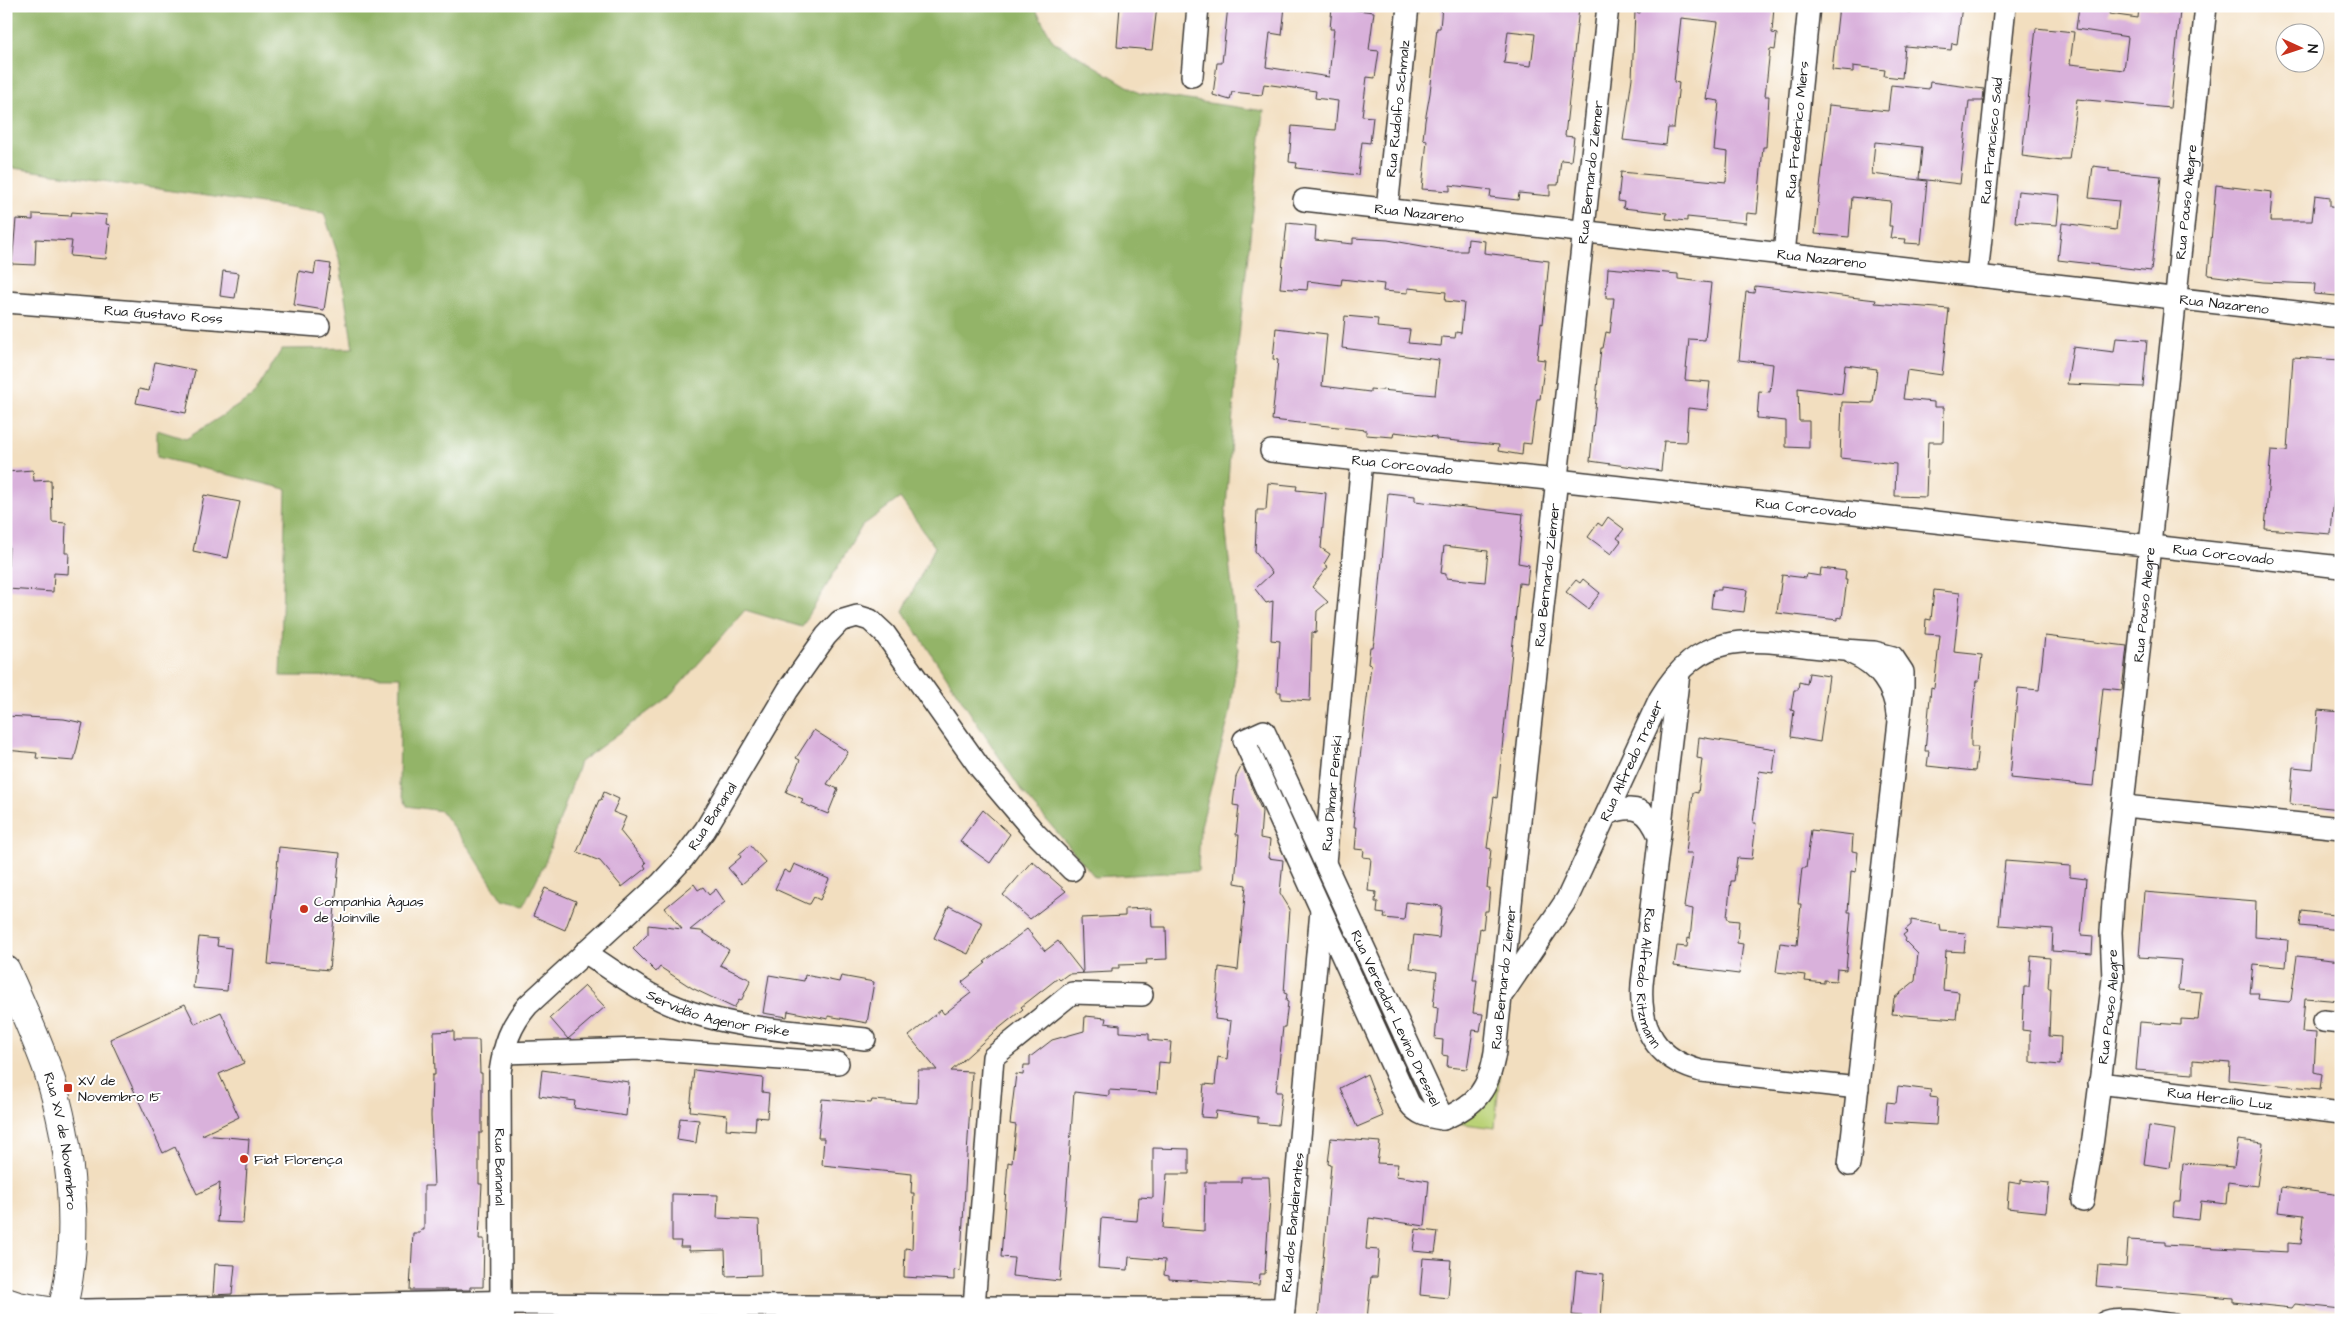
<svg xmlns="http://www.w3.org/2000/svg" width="2347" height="1326" font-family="'Architects Daughter',sans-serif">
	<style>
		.green { fill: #bad276; stroke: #6b7749 }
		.forest { fill: #93b467; stroke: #586842 }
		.building { fill: #d9b1db; fill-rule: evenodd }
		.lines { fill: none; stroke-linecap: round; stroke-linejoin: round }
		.service-casing { stroke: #3c3934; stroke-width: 14 }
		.minor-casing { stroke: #3c3934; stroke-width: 24 }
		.tertiary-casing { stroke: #3c3934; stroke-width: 29 }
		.primary-casing { stroke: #3c3934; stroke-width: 30 }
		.service { stroke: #fff; stroke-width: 11 }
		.minor { stroke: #fff; stroke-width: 21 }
		.tertiary { stroke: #fff; stroke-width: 26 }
		.primary { stroke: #fff; stroke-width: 28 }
		.poi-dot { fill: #c8321e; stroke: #fff; stroke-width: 2 }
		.labels { text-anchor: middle; stroke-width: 4; stroke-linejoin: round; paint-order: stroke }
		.street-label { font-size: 14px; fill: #1c1c1c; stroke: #fff }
		.poi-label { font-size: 14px; fill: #1c1c1c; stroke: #fff; text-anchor: start }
	</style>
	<rect width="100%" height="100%" fill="#fff"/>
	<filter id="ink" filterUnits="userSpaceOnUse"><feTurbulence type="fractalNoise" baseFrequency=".02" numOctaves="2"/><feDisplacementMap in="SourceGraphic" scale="10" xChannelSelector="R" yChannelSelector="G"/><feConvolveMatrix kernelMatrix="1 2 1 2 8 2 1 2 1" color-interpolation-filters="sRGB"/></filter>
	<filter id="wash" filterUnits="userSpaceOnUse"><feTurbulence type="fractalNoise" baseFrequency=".0096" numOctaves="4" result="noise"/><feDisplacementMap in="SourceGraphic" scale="20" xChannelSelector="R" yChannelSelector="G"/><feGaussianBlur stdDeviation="1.12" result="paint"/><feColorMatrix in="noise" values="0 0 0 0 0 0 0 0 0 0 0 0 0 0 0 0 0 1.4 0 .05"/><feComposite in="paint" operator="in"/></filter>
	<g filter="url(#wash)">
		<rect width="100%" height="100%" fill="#f2debf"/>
		<path class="green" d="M1500,1067L1495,1128L1457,1123Z"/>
		<path class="forest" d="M6,6H1034L1053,41L1139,93L1264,111L1238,345L1225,521L1238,648L1230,713L1200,830L1198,871L1095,877L1021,790L903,611L935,547L900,498L862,526L802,627L745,610L671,695L580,762L546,860L524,905L502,900L471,851L441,811L407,806L399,785L401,677L280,676L286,489L157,457V430L186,439L253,396L282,349L353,348L339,258L324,213L6,167Z"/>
		<g id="blocks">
			<path class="building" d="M1120,6H1157L1152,50L1117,47Z
				M1228,6H1285L1282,35L1270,33L1266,67L1329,77L1334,29H1330L1332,7L1374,12L1369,50L1379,51L1375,78L1367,77L1362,116L1373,117L1370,143L1362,142L1358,175L1296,168L1297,163L1289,162L1292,126L1335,130L1338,101L1315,98L1316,91L1264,84L1262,95L1232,92L1230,100L1213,95L1217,63H1222Z
				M1442,6L1579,8L1565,136L1574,137L1571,161L1561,160L1558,185H1550V196L1519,193L1518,200L1490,197L1491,190L1450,185V191L1422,189L1427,140L1423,139L1425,121L1430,93L1437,28H1440ZM1508,31L1535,34L1531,66L1504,63Z
				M1641,6H1774L1772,33L1777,34L1775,50L1770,49L1765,96H1769L1766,147H1763L1757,214L1747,213L1746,223L1687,217V221L1666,219L1667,213L1623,208L1624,202L1618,201L1621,172L1726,182L1728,152L1714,150L1719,101L1706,99L1718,22L1681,18L1674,82L1679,83L1674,128H1668L1666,145L1623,140L1632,78L1635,12L1640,13Z
				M1839,6H1879V8L1910,12V6H1962L1957,44L1952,43L1951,50L1905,46L1902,78L1884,76L1885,70L1853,66V72L1832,70Z
				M2079,6H2110L2109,14L2138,18L2139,7L2180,11L2170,108L2077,99L2069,159H2061V161L2022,156L2036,28L2074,32L2070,64L2124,70L2128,37L2076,29Z
				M1930,82L1984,89L1983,101H1969L1960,184L1919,179L1922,147L1875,142L1872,174L1927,181L1921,244L1905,243L1906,239L1890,238L1892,226H1889L1891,201L1852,197L1849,237L1815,234L1829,105L1888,111L1891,85L1929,89Z
				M2093,166L2109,168V171L2161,176L2151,271L2058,260L2062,223L2116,230L2119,201L2089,198Z
				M2216,185L2272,192L2270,221H2312L2315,195L2330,197V207L2341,208V262L2337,296L2314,294L2315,284L2263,282L2208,275Z
				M2018,191L2060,195L2057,225L2015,222Z
				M72,212L107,215L106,224L110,225L106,259L70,256L72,241L36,239L35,265L12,264L16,219L33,220V214L71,216Z
				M1287,223L1316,226L1315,240L1353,244V238L1388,240L1451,251H1467L1468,239L1485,241L1484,253L1549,261L1543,324L1541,323L1537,359L1545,360L1540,399H1537L1531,444L1523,443L1522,455L1498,451L1499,445L1436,439V437L1394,432L1393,437L1366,435V430L1272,420L1278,360L1273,359L1276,328L1327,334L1322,386L1370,392V389L1435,395L1439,360L1342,348L1345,316L1378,319L1377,327L1410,330L1408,343L1441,346L1442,337L1455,338L1456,332L1461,333L1464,303L1445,301L1446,292L1408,288V293L1383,291L1384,284L1342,279L1341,285L1308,281L1307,290L1280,288Z
				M316,262L331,264L324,310L294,305L299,271L314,274Z
				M1608,268L1678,274V279L1711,283L1705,340L1689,339L1685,380L1710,382L1707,410L1688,408L1686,442L1664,441L1661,471L1590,461L1601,348H1603L1606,332L1610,333L1614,298H1606Z
				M223,271L239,273L235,298L220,296Z
				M1755,286L1876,300L1875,303L1949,309L1942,375L1907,370L1903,399L1934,402V407H1944L1943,442H1928L1926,497L1895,496L1896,464L1840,458L1842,402L1873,403L1877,369L1845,365L1842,394L1798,388L1799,421H1809V448L1786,447V421L1757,418L1759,391L1770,392L1773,364L1739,360L1746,292L1754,293Z
				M2116,338L2147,340L2143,387L2067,384L2073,347L2114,352Z
				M2293,357L2341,360V435H2339L2331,534L2265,529L2271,450L2287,451Z
				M155,362L195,370L186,413L136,403L139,389L149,391Z
				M33,470L34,481L51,480L52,522L66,523L65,553H69L68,574L54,573L53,592L7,589L9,546H6V472Z
				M1268,483L1297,486L1296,490L1326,493L1321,548L1330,554L1324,564L1328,567L1312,587L1328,602L1317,611L1316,633L1312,632L1310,701L1281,699V692H1277L1280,641L1271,640L1273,601L1266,603L1255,589L1272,573L1255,551L1257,510H1266Z
				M1388,493L1415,496V501L1523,514L1518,563L1529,565L1527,584L1519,583L1497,798L1494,797L1487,848L1491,849L1487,888H1490L1488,911H1485L1483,929L1480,928L1473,980H1477L1473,1013L1483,1014L1480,1031L1473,1030L1467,1069L1447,1067L1448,1056L1442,1055L1443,1040L1435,1039L1438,1008L1433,1007L1437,972L1410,968L1414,935L1439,938L1442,906L1406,902L1404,920L1384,918L1385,914L1377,913L1378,902H1375L1376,892L1368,891L1371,858L1363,857L1364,850L1355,849L1357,827H1354L1355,817H1353L1371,665L1368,664L1370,647H1373L1375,635L1380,584ZM1444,546L1488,551L1485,582L1446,578V574L1441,573Z
				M204,495L240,502L228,558L193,551Z
				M1608,517L1624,529L1617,538L1621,541L1611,554L1588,537L1598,523L1602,526Z
				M1821,568L1846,571L1845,580H1847L1842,618L1838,617V620L1777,613L1782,575L1806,578L1807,574L1820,576Z
				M1583,579L1600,593L1588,609L1566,592L1576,580L1580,583Z
				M1721,587L1747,590L1744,612L1711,608L1713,590H1721Z
				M1934,590L1960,593L1954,652L1982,655L1979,681H1976L1971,734V747H1978L1975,771L1927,766L1929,751H1925L1931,687L1934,688L1940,635L1925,634L1926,619L1931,620Z
				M2045,636L2127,646L2122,690L2103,688L2093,786L2010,778L2018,688L2039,690Z
				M1809,673L1829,676L1820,742L1791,737L1794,711L1791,710L1794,690H1798L1799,682L1807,684Z
				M2318,710L2341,712V809L2290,804L2293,767L2313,769Z
				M6,716L64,719L83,723L74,761L36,758L37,753L6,750Z
				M814,730L848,752L827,784L838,789L828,814L801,803L803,799L786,792L800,760L796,758Z
				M1699,737L1776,749L1773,773L1759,771L1753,823H1756L1752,859L1737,858L1734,881H1731L1727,917L1729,920L1739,921L1737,943L1743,944L1739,974L1674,966L1677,946L1687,947L1688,938L1690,939L1693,909L1684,907L1692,853H1686L1693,792L1698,793L1702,759L1697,758Z
				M1242,765L1262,811L1260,838L1270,840L1268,858L1283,860L1280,893L1290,909L1284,993L1287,994L1286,1001L1288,1002L1285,1027H1283L1276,1092H1282L1278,1125L1258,1123V1117L1216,1111L1215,1118L1201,1117L1204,1084L1215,1085L1218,1057L1227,1059L1231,1021L1215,1019L1219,967L1238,970L1246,885L1235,883L1239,835H1236L1239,806L1233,805L1236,777Z
				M604,792L619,799L613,812L626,817L620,831L646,863L644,865L646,868L622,887L600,861L577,852L599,800H601Z
				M983,810L1010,834L990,863L960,841Z
				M1811,830L1853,835L1852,851L1858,852L1856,872L1851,871L1848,912H1851L1846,970L1837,969L1836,981L1824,980V983L1805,981L1806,975L1776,972L1780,943L1797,945L1801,904H1798L1802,868H1806Z
				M750,845L766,863L742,884L728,868L741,857L739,854Z
				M279,847L340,853L329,970L268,964Z
				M1032,861L1066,891L1030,919L1003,895Z
				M2005,861L2070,866V877L2086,879L2081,935L2093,936L2092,954L2052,951L2053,929L1999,925Z
				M794,864L829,879L820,900L814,897L810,904H808L775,889L784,870L790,873Z
				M694,884L698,890L703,887L709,895L716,889L725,902L690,930L701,931L729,950L720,965L751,980L741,1001L739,1000L734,1008L692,988L660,967L656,972L633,949L648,934V925L682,929L665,908Z
				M545,888L576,901L565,930L533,916Z
				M2144,892L2256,901L2255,937L2288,940L2286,967L2253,964L2250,993H2259L2258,999L2289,1002L2291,1000L2297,956L2341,961V1001L2305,998L2302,1032L2316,1033L2314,1072L2322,1074L2320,1089L2229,1080L2230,1063L2193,1060V1074L2136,1070L2140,1022L2181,1025V1019L2198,1020L2201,992L2178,990L2181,960L2139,957Z
				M949,906L983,923L968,954L934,938Z
				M1151,908L1152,927H1166L1167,959L1146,960L1147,964L1119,965V968H1112V972L1068,974L1060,980L1058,978L1021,1007L1023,1009L992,1034L951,1071L972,1072L960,1271L954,1270V1280L904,1277L905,1248L912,1249L914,1193H911L912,1174L822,1165L824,1138H818L822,1099L871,1103L872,1100L917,1103L918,1070H937L909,1036L941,1010L944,1014L971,993L962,982L986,963L984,962L1027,929L1045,951L1058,941L1083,973L1081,918L1125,916V909Z
				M2302,911L2341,916V930L2300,926Z
				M1911,920L1940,925L1941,931L1966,933L1964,952L1946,951L1943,990L1959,992L1956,1019L1892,1014L1894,998L1915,981L1918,954L1905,941L1906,939L1903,935L1907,932L1905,930L1911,925Z
				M199,937L218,939L217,946L231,948L227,991L193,988Z
				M2031,956L2050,958L2048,988H2051L2049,1036L2061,1037L2060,1065L2030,1062V1031L2022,1030L2024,987H2029Z
				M769,975L804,981L805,975L839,982L841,976L874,982L867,1023L828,1016V1019L788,1011L787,1017L763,1013Z
				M585,986L605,1007L568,1039L550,1018Z
				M185,1004L195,1024L221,1012L244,1063L219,1074L239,1117L202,1135L249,1139L243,1223L217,1222L220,1183L197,1194L175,1147L163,1153L110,1039Z
				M1085,1016L1106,1018L1105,1023L1120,1025V1032L1149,1034V1040L1171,1042L1169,1063L1159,1062L1157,1093L1109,1090V1096L1074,1092L1060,1281L1012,1276L1014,1258L1001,1257L1008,1162L1012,1163L1016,1125L1010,1124L1016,1074L1023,1075L1024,1065H1030V1057L1052,1040L1084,1031Z
				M454,1031V1040H479L480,1073H482V1133H479V1184H482L479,1239H484L483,1287H470V1290H410L413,1233H420L421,1230H424V1186H434L431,1116L432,1075H435L434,1032Z
				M542,1070L629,1082L626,1116L574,1108L575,1101L539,1096Z
				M694,1070L763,1078L762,1092L769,1093L767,1118L756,1117L755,1131L726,1129L727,1115L690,1111Z
				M1367,1074L1383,1116L1357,1127L1340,1088Z
				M1898,1086L1931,1090L1930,1097L1938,1098L1936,1125L1885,1122L1887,1102L1896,1103Z
				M680,1118L699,1120L696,1143L677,1140Z
				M2149,1126L2175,1130L2170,1168L2144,1164Z
				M1331,1138L1380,1142L1377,1163L1398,1164L1396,1176L1429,1181L1425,1226L1369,1218L1366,1249L1379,1250L1377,1277H1371L1367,1320H1318L1331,1165L1328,1164Z
				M2238,1140L2263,1143L2257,1186L2228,1182L2226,1204L2201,1201L2199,1220L2173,1217L2174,1202H2180L2183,1163L2234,1167Z
				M1153,1148L1189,1149V1174H1167L1163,1228L1204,1231L1205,1182H1241V1177H1269L1270,1196L1265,1274H1260L1259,1285L1169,1279V1276L1164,1275L1165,1260L1129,1257L1128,1270L1098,1268L1101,1218L1137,1221L1139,1197L1153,1198Z
				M2021,1180L2049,1183L2046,1212L2007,1208L2009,1182L2021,1184Z
				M2281,1187L2341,1195L2334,1267L2341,1268V1309L2295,1304L2292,1308L2233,1302V1298L2096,1286L2098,1265L2126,1267L2128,1240L2165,1242V1245L2288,1252V1243L2301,1244L2304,1215L2278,1212Z
				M672,1194L718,1195L717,1218L759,1220L761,1275L726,1276L725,1250L689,1251V1247H680L681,1241H672Z
				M1416,1229L1438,1232L1435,1253L1413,1251Z
				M1423,1258L1451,1260L1448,1298L1420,1295Z
				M215,1264L235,1265L232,1294L213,1295Z
				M1576,1271L1604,1274L1601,1320H1582V1316L1572,1315Z"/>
		</g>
	</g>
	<g filter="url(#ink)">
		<use href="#blocks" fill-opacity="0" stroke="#3c3934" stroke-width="1"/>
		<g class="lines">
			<g class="service-casing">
				<path id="service" d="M2100,1320C2109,1308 2159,1318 2175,1320"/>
			</g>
			<g class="minor-casing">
				<g id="minor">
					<path d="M1192,76L1198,6"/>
					<path id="s1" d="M1304,200L2341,317"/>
					<path id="s2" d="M1387,209L1408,6"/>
					<path id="s3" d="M1784,254L1809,6"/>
					<path id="s4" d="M1977,276L2005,6"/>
					<path id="s5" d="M6,302L319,326"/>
					<path id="s6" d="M1271,451L1557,480L2341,567"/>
					<path d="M1853,654C1877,664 1895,687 1897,715"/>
					<path id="s7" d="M1679,673L1642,984C1639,1029 1656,1059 1701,1071L1858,1088"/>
					<path d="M1264,731L1443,1119C1428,1117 1418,1115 1409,1103L1244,740Z"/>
					<path d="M2124,806L2341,828"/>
					<path d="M1607,814C1636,803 1647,809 1659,836"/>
					<path id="s8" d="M1325,863L1362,460"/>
					<path id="s9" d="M1072,870L1036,834L980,768L885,634L870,620L857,616L840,621L826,636L788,690L705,830L683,859L660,884L528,1005C510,1026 504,1045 500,1072L501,1304L1284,1309"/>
					<path id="s10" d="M585,952C614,971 644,994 677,1007C730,1029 807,1032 865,1039"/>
					<path id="s11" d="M1504,992L1567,899L1660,698C1699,632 1745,638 1812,647C1832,649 1853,651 1874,652L1893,657L1903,672V686L1849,1165"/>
					<path d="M2323,1021L2341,1023"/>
					<path d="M503,1053L642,1049L838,1063"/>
					<path id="s12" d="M2099,1083L2341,1113"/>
					<path id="s13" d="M1443,1119C1477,1105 1489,1089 1495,1052L1608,6"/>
					<path id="s14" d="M2083,1201L2093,1138L2113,979L2111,932L2113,901L2206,6"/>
					<path d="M974,1307L993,1057L1072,993L1142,995"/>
					<path id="s15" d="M1283,1320L1321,911"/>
				</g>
			</g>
			<g class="tertiary-casing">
				<path id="tertiary" d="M61,1313L501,1304V1320"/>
			</g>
			<g class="primary-casing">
				<g id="primary">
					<path id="s16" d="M6,970C20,1002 35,1035 47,1068C72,1143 83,1244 59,1320"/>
					<path d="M6,1302L18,1306L61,1313"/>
				</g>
			</g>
			<use href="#service" class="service"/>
			<use href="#minor" class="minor"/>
			<use href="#tertiary" class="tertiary"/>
			<use href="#primary" class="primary"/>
		</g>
	</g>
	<g class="poi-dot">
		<circle cx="304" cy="909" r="5"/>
		<rect x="63" y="1083" width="10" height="10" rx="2.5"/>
		<circle cx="244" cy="1159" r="5"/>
	</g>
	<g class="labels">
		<g class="street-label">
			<text dy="5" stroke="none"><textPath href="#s2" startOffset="101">Rua Rudolfo Schmalz</textPath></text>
			<text dy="5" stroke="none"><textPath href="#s3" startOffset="125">Rua Frederico Miers</textPath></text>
			<text dy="5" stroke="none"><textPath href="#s4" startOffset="136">Rua Francisco Said</textPath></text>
			<text dy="5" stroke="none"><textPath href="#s13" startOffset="975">Rua Bernardo Ziemer</textPath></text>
			<text dy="5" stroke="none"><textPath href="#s14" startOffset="1005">Rua Pouso Alegre</textPath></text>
			<text dy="5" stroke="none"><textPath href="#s1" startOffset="116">Rua Nazareno</textPath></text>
			<text dy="5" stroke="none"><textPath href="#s1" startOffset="521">Rua Nazareno</textPath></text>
			<text dy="5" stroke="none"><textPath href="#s1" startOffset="926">Rua Nazareno</textPath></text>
			<text dy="5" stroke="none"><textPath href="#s5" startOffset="158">Rua Gustavo Ross</textPath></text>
			<text dy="5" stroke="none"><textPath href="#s6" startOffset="132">Rua Corcovado</textPath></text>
			<text dy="5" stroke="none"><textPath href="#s6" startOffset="538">Rua Corcovado</textPath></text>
			<text dy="5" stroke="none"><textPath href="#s6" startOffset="958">Rua Corcovado</textPath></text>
			<text dy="5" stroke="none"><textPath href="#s13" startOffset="570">Rua Bernardo Ziemer</textPath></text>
			<text dy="5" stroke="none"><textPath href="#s14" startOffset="600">Rua Pouso Alegre</textPath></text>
			<text dy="5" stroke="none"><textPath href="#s11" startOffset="265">Rua Alfredo Trauer</textPath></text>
			<text dy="5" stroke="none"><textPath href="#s8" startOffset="70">Rua Dilmar Penski</textPath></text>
			<text transform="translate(712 816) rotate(-57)" y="5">Rua Bananal</text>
			<text dy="5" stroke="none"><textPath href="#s7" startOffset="308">Rua Alfredo Ritzmann</textPath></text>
			<text dy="5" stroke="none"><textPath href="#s13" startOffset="165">Rua Bernardo Ziemer</textPath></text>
			<text dy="5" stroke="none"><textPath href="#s14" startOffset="196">Rua Pouso Alegre</textPath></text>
			<text dy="5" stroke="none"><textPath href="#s10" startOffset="149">Servidão Agenor Piske</textPath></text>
			<text transform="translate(1396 1018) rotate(65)" y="5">Rua Vereador Levino Dressel</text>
			<text dy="5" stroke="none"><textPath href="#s12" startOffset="122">Rua Hercílio Luz</textPath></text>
			<text dy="5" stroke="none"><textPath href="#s16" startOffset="181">Rua XV de Novembro</textPath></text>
			<text dy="5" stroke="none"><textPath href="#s9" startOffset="1021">Rua Bananal</textPath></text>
			<text dy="5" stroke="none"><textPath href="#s15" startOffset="98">Rua dos Bandeirantes</textPath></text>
		</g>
		<g class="poi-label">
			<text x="314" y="906">Companhia Águas<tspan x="314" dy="16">de Joinville</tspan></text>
			<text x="78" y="1085">XV de<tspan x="78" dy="16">Novembro 15</tspan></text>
			<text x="254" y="1164">Fiat Florença</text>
		</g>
	</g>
	<rect width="2347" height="1326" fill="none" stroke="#fff" stroke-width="25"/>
	<g transform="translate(2300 48) rotate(93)"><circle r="24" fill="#ffffff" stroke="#a4a4a4"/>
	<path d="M0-4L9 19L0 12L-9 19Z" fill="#c8321e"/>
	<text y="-8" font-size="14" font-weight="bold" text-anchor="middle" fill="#1c1c1c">N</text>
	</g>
</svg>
